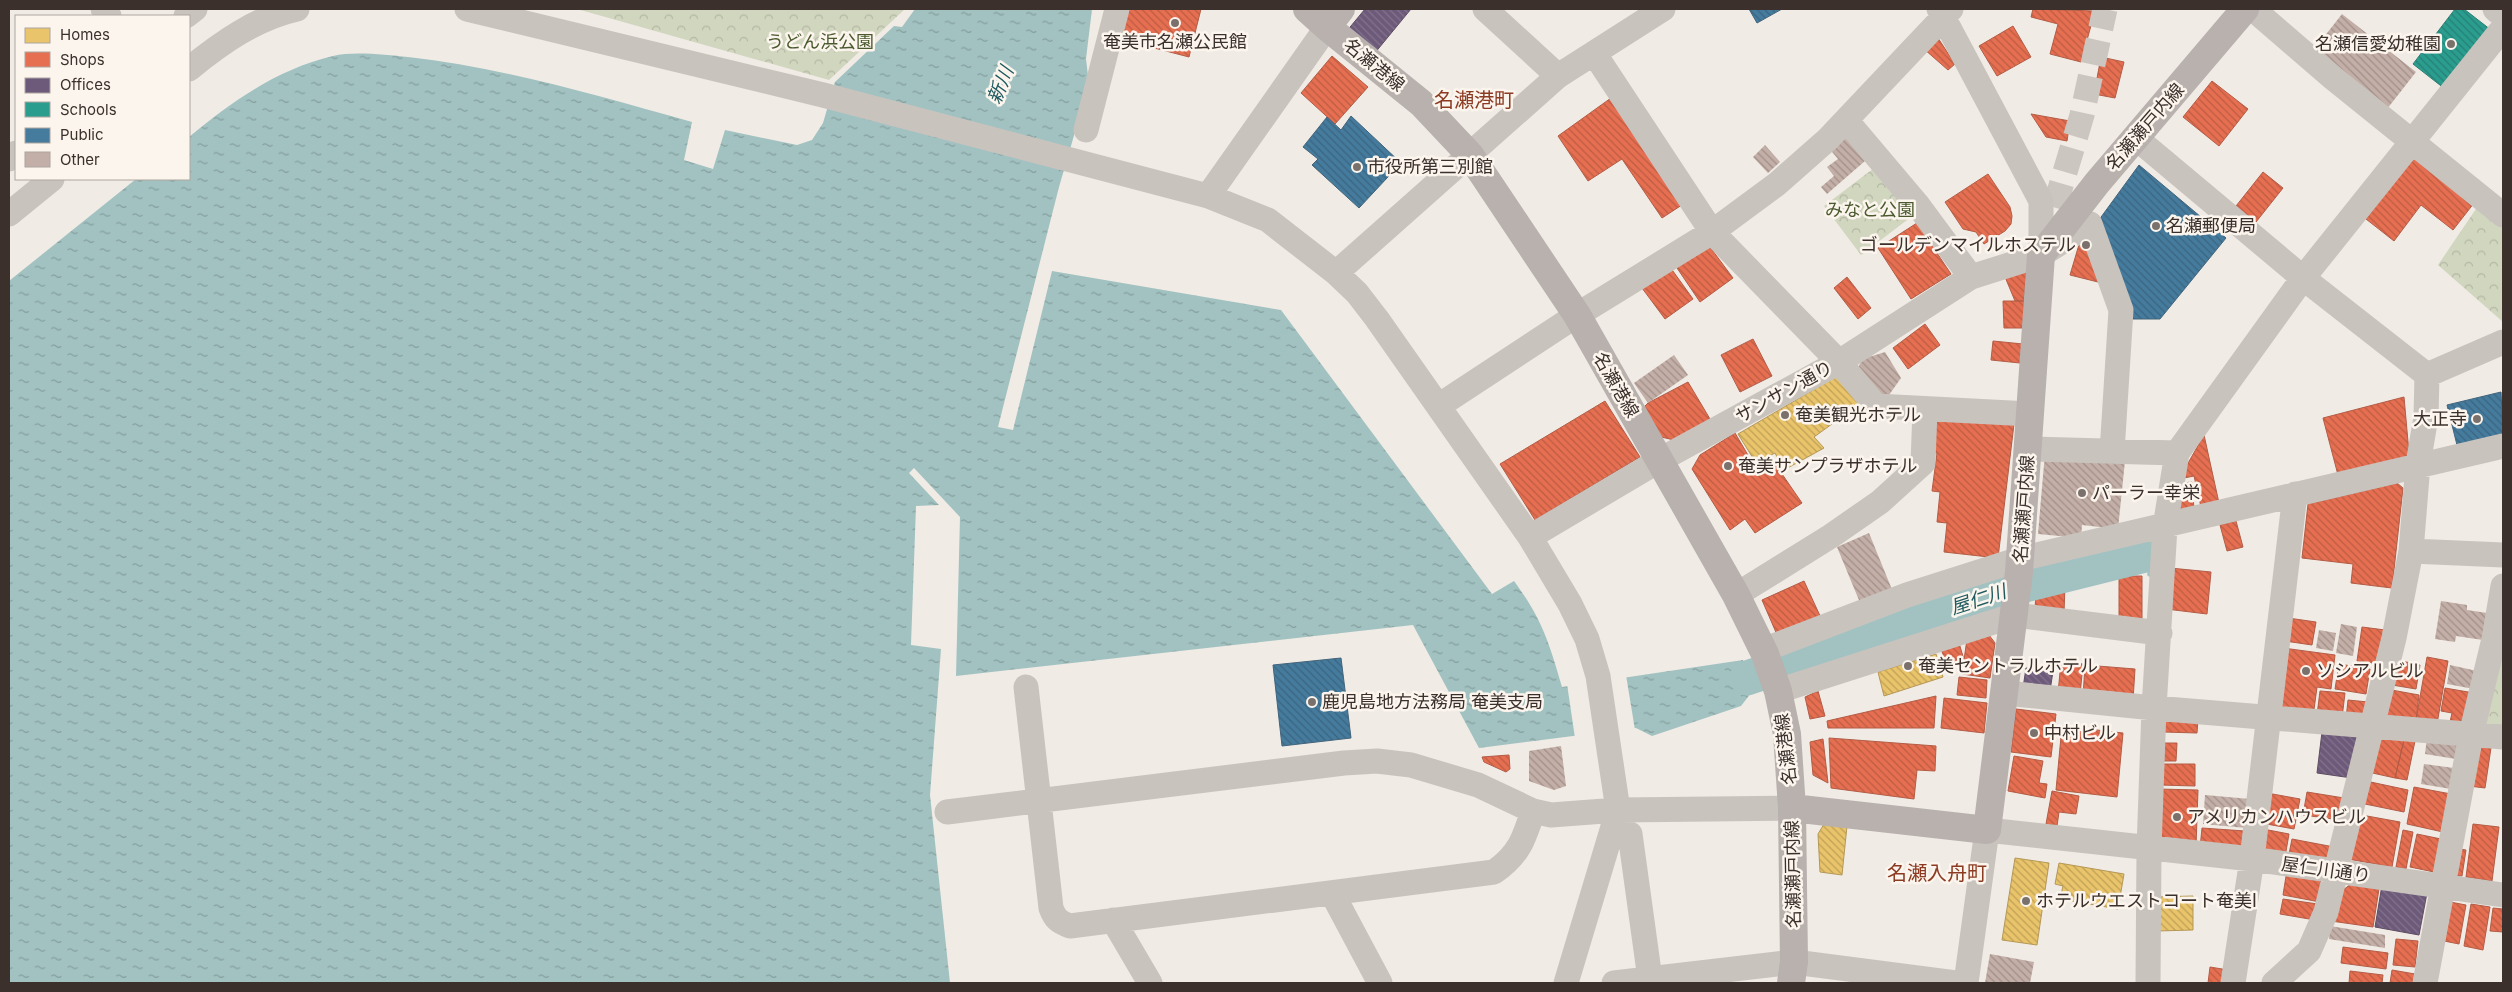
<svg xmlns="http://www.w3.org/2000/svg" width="2512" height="992" font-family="Inter,'Noto Sans JP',sans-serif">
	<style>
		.forest { fill: url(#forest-crowns) }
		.water { fill: url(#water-ripples) }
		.pier { fill: #f0ebe5 }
		.homes { fill: url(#homes-back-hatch); stroke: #b59857 }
		.shops { fill: url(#shops-back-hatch); stroke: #b35c46 }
		.offices { fill: url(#offices-back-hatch); stroke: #5e4d62 }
		.schools { fill: url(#schools-back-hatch); stroke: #2f7c71 }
		.public { fill: url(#public-back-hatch); stroke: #42647b }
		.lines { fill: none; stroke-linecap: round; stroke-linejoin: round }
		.stream { stroke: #a1c2c1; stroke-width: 5.5 }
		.river { stroke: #a1c2c1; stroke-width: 35 }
		.building { fill: url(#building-back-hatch) }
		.minor-tunnel { stroke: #ccc6c0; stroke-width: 25; stroke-dasharray: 25 12; stroke-linecap: butt }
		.minor { stroke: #c9c3be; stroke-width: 25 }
		.major { stroke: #b8b1ad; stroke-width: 28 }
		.poi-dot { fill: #7a716c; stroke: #fbf5ee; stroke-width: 2 }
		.labels { text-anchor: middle; stroke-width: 5; stroke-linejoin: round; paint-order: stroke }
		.park-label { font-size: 18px; fill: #4a5a2e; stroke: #fbf5ee }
		.poi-label { font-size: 18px; fill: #3b302b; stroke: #fbf5ee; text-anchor: start }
		.street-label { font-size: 18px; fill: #3b302b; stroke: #fbf5ee }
		.water-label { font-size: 19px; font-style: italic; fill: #1f5a5e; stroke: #fbf5ee }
		.quarter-label { font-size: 20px; fill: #8c3b22; stroke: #fbf5ee }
	</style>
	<defs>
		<pattern id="forest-crowns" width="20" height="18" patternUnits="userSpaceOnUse" patternTransform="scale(1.25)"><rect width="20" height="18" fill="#d1d6bf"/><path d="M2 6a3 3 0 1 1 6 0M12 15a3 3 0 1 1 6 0" fill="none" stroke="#b4b8a4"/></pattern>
		<pattern id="water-ripples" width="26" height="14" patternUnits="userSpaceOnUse" patternTransform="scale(1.25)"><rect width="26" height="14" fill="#a1c2c1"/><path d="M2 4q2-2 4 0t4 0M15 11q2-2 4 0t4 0" fill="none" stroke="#849e9d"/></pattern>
		<pattern id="homes-back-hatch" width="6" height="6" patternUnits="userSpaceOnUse" patternTransform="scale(1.25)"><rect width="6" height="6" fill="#e9c46a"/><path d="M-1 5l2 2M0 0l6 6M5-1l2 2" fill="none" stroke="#bea057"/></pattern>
		<pattern id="shops-back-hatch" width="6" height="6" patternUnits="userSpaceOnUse" patternTransform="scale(1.25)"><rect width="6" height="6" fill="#e76f51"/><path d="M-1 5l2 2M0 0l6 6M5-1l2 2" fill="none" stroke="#bc5c43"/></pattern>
		<pattern id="offices-back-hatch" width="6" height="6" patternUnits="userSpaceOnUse" patternTransform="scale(1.25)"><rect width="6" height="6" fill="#6d597a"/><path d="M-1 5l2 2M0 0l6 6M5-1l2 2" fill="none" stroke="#83738b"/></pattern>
		<pattern id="schools-back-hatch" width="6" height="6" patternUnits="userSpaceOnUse" patternTransform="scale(1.25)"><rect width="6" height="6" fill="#2a9d8f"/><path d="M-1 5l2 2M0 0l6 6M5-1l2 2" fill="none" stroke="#258075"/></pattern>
		<pattern id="public-back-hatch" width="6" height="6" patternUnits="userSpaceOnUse" patternTransform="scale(1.25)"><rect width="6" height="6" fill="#457b9d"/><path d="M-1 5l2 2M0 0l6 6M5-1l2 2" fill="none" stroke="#3b6580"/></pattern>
		<pattern id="building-back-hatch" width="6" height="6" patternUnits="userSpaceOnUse" patternTransform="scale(1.25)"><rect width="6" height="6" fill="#c3afa7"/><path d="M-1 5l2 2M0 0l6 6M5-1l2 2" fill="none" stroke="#a08f88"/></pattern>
	</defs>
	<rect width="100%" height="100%" fill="#f0ebe5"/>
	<path class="forest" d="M577,9H905L829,80Z
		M1878,165L1915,214L1861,255L1824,206Z
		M2480,203L2503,222V322L2438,265Z
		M2503,586V737L2471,735Z"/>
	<path class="water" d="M915,9H1092L1086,59L1089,84L1059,187L998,427L1013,430L1052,271L1281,310L1492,594L1514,581C1542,619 1549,642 1562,687L1743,660L1751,693L1741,706L1652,736L1636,728L1479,748L1413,625L956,676L960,517L914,468L909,473L939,505L916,506L911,645L941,649L930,795L950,983H9V281L136,179H189V137C232,101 278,69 333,56C354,51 386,55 408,57C505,68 599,96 692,122L684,160L713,169L725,130L797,145L812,140L823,123L835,82L894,26L902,27Z"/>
	<path class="pier" d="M1626,675L1635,730L1575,738L1567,684Z"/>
	<path class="homes" d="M1837,376L1865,400L1814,437L1824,448L1784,470L1775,453L1756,463L1738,434Z
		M1936,654L1943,677L1884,696L1878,672Z
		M1824,824L1847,826L1842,875L1820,872L1818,834Z
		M2015,858L2049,863L2037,945L2002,940Z
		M2059,863L2124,874L2118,909L2060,899L2063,886L2055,884Z
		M2193,896V930L2157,931L2156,897Z"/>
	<path class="shops" d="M1120,9H1201L1189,57L1112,37Z
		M2033,9L2095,11L2081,62L2050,54L2058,24L2031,17Z
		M2013,26L2031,57L1997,76L1979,46Z
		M1938,38L1955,64L1948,70L1924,49Z
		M1332,56L1368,87L1335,124L1301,93Z
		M2101,57L2124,62L2115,98L2094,94Z
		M2212,81L2248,109L2219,146L2183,117Z
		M1618,93L1688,201L1662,218L1622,159L1588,181L1558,136Z
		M2031,114L2070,121L2067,141L2046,137Z
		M2413,156L2474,203L2453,230L2421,205L2394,241L2366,219Z
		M2263,172L2283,188L2256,222L2236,206Z
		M1988,174L2010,207L2012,216L2011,224L2005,231L1984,244L1976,232L1963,229L1945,202Z
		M1917,223L1951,274L1911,299L1878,248Z
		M2083,231L2098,282L2070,275Z
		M1707,243L1733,278L1700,302L1675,265Z
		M1670,267L1693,299L1665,319L1642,288Z
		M2015,268L2026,273L2024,301H2015L2003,272Z
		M1847,277L1871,308L1858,319L1834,288Z
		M2003,301H2024L2025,328H2004Z
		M1925,324L1940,345L1908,369L1893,348Z
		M1753,339L1772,376L1740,392L1721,355Z
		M1993,341L2023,344L2020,363L1991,360Z
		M1688,382L1710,419L1674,440L1657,436L1642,409L1648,403Z
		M2404,397L2409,453L2400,463L2338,475L2323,418Z
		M1605,401L1640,457L1535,520L1500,464Z
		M1931,414L2014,424L1998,558L1944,552L1947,523L1937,522L1940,492L1932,491L1937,453L1927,452Z
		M1735,433L1755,467L1771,458L1802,503L1755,533L1745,519L1730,530L1692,469L1700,455Z
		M2204,435L2219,503L2201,507L2194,476L2179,479Z
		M2192,482L2194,509L2178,510L2176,484Z
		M2397,483L2403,488L2392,588L2351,583L2353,564L2302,558L2308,504Z
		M2236,521L2243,547L2227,551L2220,525Z
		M2170,568L2211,572L2207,614L2166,609Z
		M2119,576H2142V625L2119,624Z
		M1804,581L1821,618L1778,637L1762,600Z
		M2065,585L2064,613L2035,608L2036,594Z
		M2288,618L2316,622L2312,645L2285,641Z
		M2362,627L2385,630L2381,664L2357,661Z
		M1989,635L1995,643L1990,678L1962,674L1967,639Z
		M1959,643L1965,663L1948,668L1941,649Z
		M2283,648L2335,655L2331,689L2317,687L2313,717L2274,711Z
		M2427,657L2448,661L2437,724L2416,720Z
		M2397,660L2420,665L2416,689L2392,685Z
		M2061,662L2083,664L2080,695L2058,693Z
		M2339,664L2370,669L2366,694L2335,689Z
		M2085,665L2135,669L2133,700L2083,697Z
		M1959,677L1987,680L1986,698L1957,695Z
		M2445,688L2474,693L2468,725L2450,722L2452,713L2441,711Z
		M2386,689L2419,695L2416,720L2381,716Z
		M1818,691L1825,716L1810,719L1805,697Z
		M2320,691L2345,693L2342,718L2317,715Z
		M1936,696L1934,728H1828L1827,721Z
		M1944,698L1987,703L1984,733L1941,728Z
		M2348,700L2368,702L2366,721L2346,719Z
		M2016,709L2056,714L2051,757L2011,752Z
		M2165,718L2198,719L2197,733L2164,732Z
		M2062,726L2123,733L2117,797L2056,790Z
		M2377,734L2404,740L2395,778L2368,772Z
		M1829,738L1936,746L1935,771L1917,770L1914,799L1831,788Z
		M1823,739L1828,783L1813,775L1810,742Z
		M2404,740L2415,741L2407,780L2395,778Z
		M2161,743H2177L2176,761H2161Z
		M2479,746L2491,748L2485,788L2469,786Z
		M1509,755L1510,769L1506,772L1484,762L1482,757Z
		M2014,756L2043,761L2039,783L2047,784L2045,798L2008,791Z
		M2160,764H2195V786L2160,785Z
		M2366,781L2408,790L2404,812L2360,803Z
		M2414,787L2451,794L2443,832L2407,824Z
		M2158,789L2198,790L2196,846L2156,845Z
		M2052,791L2079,796L2076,814L2059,812L2057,826L2046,824Z
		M2307,792L2344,798L2341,820L2303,815Z
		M2267,793L2300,799L2294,829L2261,823Z
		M2356,814L2400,822L2392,867L2348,859Z
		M2473,824L2499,827L2492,881L2466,877Z
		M2202,828L2245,831L2243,852L2200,848Z
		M2263,829L2289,834L2285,857L2259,853Z
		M2403,830L2413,832L2406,869L2396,867Z
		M2417,834L2441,839L2434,872L2410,867Z
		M2292,839L2334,847L2326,861L2289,854Z
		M2454,848L2466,850L2462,876L2450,875Z
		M2287,870L2316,875L2323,885L2320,902L2283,895Z
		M2351,884L2379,889L2373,927L2331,921L2335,896Z
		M2283,899L2318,904L2315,920L2280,914Z
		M2445,901L2466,905L2459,944L2439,940Z
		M2471,904L2490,907L2483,950L2464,946Z
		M2493,908L2503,909V932L2490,931Z
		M2396,939L2418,941L2415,967L2393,965Z
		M2343,947L2388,953L2386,969L2341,963Z
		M2210,967L2228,970L2226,983H2208Z
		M2392,970L2415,974L2414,983H2390Z
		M2350,971L2383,975L2382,983H2349Z"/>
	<path class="offices" d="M1365,9H1411L1374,54L1346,32Z
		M2026,668L2053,671L2050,691L2023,688Z
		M2322,732L2357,737L2352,778L2317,773Z
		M2382,885L2427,893L2419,935L2375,927Z"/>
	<path class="schools" d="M2455,9H2464L2491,30L2445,89L2413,64Z"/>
	<path class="public" d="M1749,9H1782L1757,23Z
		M1351,116L1401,163L1359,208L1312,165L1318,159L1303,147L1327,117L1341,130Z
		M2139,165L2226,238L2160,319H2130L2096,224Z
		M2501,392L2503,434L2457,445L2447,405Z
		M1341,658L1351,738L1282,746L1273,665Z"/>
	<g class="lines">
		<path class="stream" d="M2145,555L2151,568L2150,574"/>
		<path class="river" d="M1747,678L1997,592L2145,555"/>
	</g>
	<path class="building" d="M2342,14L2416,72L2387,109L2313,51Z
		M1843,133L1865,161L1827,194L1821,187L1834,176L1827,167L1838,159L1828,147Z
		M1765,145L1780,162L1768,173L1753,157Z
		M1885,352L1901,378L1889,395L1880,399L1855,372L1863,359Z
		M1674,355L1688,375L1648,403L1634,383Z
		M2045,453L2125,461L2118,529L2082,525L2081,538L2038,534Z
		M1869,533L1893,592L1861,605L1837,547Z
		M2441,601L2467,605V610L2487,613L2483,640L2456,636L2455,642L2435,639Z
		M2341,624L2357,627L2353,656L2336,653Z
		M2319,630L2336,633L2333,651L2316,648Z
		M2450,665L2477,671L2474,689L2447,684Z
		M2427,738L2458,743L2456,759L2425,754Z
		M1561,746L1566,786L1554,790L1529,781V751Z
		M2424,764L2454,768L2451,789L2421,784Z
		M2205,795L2250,799L2247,828L2203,824Z
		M2330,926L2385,935V948L2329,939Z
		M1990,954L2034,962L2030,983H1985Z"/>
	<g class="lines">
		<path class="minor-tunnel" d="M2044,243L2082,115L2105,9"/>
		<path class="minor" d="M103,9L109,16
			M467,9L823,95L1208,196L1268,220L1336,273L1357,293L1377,319L1530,537L1570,604L1587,639L1598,676L1618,810L1566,983
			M1485,9L1558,76
			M1939,9L2041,201V255
			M2253,9L2333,78L2503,215
			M2495,9L2503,16
			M186,16L195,9
			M1594,53L1712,232L1839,362L1876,406L2030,414
			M189,69C221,43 256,18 297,9
			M1846,120L1917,204L1971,277
			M1086,130L1117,9
			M2136,138L2303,278L2427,375L2426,417L2418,464L2411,551L2394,638L2336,871L2326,912L2309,951L2274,983
			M9,159L16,153
			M1208,196L1327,27
			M9,214L52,179
			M1336,273L1558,76L1663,9
			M2427,375L2503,342
			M1440,405L1577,315L1712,232L1777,184L1828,139L1951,9
			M2028,449L2177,453
			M1530,537L1660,460L1839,362L1971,277L2041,255L2090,224L2121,310L2112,452
			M2411,551L2503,555
			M1736,595L1831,536L1880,502L1923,463L1925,410
			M1763,650L1907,595L2020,559L2503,446
			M1026,687L1051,908C1055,919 1059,922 1070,926L1494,872C1519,855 1524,839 1533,811
			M1778,691L2015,615L2160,633
			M2005,693L2154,708L2503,737
			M947,812L1344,763L1377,761L1411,765L1478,785L1533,811L1551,815L1618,810L1792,808
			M1630,834L1650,979
			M1332,893L1380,983
			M1113,920L1150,983
			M1614,983L1794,962L1956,983
			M1966,983L1987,830L2252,859L2503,895
			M2148,983L2149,849L2154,708L2165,527L2177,453L2303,278L2503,28
			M2233,983L2252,859L2295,494
			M2425,983L2471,735L2494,639L2503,586"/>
		<path class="major" d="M1307,9L1327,27L1341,9
			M1327,27L1421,103L1470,155L1577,315L1736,595L1765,654L1778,691L1787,734L1792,808L1794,962L1791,983
			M1792,808L1987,830L2019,572L2041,255L2097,183L2245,9"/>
	</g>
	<g class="poi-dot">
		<circle cx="1175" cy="23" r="5"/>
		<circle cx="2451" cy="44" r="5"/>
		<circle cx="1357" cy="167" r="5"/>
		<circle cx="2156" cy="226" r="5"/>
		<circle cx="2086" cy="245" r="5"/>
		<circle cx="1785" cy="415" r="5"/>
		<circle cx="2477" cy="419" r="5"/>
		<circle cx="1728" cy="466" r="5"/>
		<circle cx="2082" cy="493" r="5"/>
		<circle cx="1908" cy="666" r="5"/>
		<circle cx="2306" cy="671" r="5"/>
		<circle cx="1312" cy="702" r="5"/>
		<circle cx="2034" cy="733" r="5"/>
		<circle cx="2177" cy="817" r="5"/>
		<circle cx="2026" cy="901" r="5"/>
	</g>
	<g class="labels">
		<g class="park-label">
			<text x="820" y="48">うどん浜公園</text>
			<text x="1870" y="216">みなと公園</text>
		</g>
		<g class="poi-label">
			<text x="1175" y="48" text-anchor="middle">奄美市名瀬公民館</text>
			<text x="2441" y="50" text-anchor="end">名瀬信愛幼稚園</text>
			<text x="1367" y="173">市役所第三別館</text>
			<text x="2166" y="232">名瀬郵便局</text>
			<text x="2076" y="251" text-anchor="end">ゴールデンマイルホステル</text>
			<text x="1795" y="421">奄美観光ホテル</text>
			<text x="2467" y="425" text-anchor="end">大正寺</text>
			<text x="1738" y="472">奄美サンプラザホテル</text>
			<text x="2092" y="499">パーラー幸栄</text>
			<text x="1918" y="672">奄美セントラルホテル</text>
			<text x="2316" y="677">ソシアルビル</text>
			<text x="1322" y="708">鹿児島地方法務局 奄美支局</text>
			<text x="2044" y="739">中村ビル</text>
			<text x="2187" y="823">アメリカンハウスビル</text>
			<text x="2036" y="907">ホテルウエストコート奄美Ⅰ</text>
		</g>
		<g class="street-label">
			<text transform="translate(1374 65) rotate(39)" y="6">名瀬港線</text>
			<text transform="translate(2145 127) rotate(-49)" y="6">名瀬瀬戸内線</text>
			<text transform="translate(1616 385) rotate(60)" y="6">名瀬港線</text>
			<text transform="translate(1784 392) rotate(-29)" y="6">サンサン通り</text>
			<text transform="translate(2024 509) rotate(-86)" y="6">名瀬瀬戸内線</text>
			<text transform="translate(1786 749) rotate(-97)" y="6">名瀬港線</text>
			<text transform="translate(2326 870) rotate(8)" y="6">屋仁川通り</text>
			<text transform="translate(1793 874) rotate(-91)" y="6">名瀬瀬戸内線</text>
		</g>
		<g class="water-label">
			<text transform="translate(1000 85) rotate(-68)" y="7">新川</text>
			<text transform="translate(1978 599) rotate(-18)" y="7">屋仁川</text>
		</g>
		<g class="quarter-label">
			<text x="1474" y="107">名瀬港町</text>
			<text x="1937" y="880">名瀬入舟町</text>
		</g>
	</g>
	<rect width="2512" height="992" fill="none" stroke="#3b302b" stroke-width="20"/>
	<rect x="15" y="15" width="175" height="165" fill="#fbf5ee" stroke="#aea6a0"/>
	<rect x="25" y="28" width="25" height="15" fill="#e9c46a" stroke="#aea6a0"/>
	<text x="60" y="40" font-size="15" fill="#3b302b">Homes</text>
	<rect x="25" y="52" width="25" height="15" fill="#e76f51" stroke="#aea6a0"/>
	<text x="60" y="65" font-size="15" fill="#3b302b">Shops</text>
	<rect x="25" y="78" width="25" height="15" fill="#6d597a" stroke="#aea6a0"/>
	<text x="60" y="90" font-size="15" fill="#3b302b">Offices</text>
	<rect x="25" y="102" width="25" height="15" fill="#2a9d8f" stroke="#aea6a0"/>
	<text x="60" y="115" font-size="15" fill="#3b302b">Schools</text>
	<rect x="25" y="128" width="25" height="15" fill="#457b9d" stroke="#aea6a0"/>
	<text x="60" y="140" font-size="15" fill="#3b302b">Public</text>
	<rect x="25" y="152" width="25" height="15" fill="#c3afa7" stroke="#aea6a0"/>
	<text x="60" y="165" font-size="15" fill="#3b302b">Other</text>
</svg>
